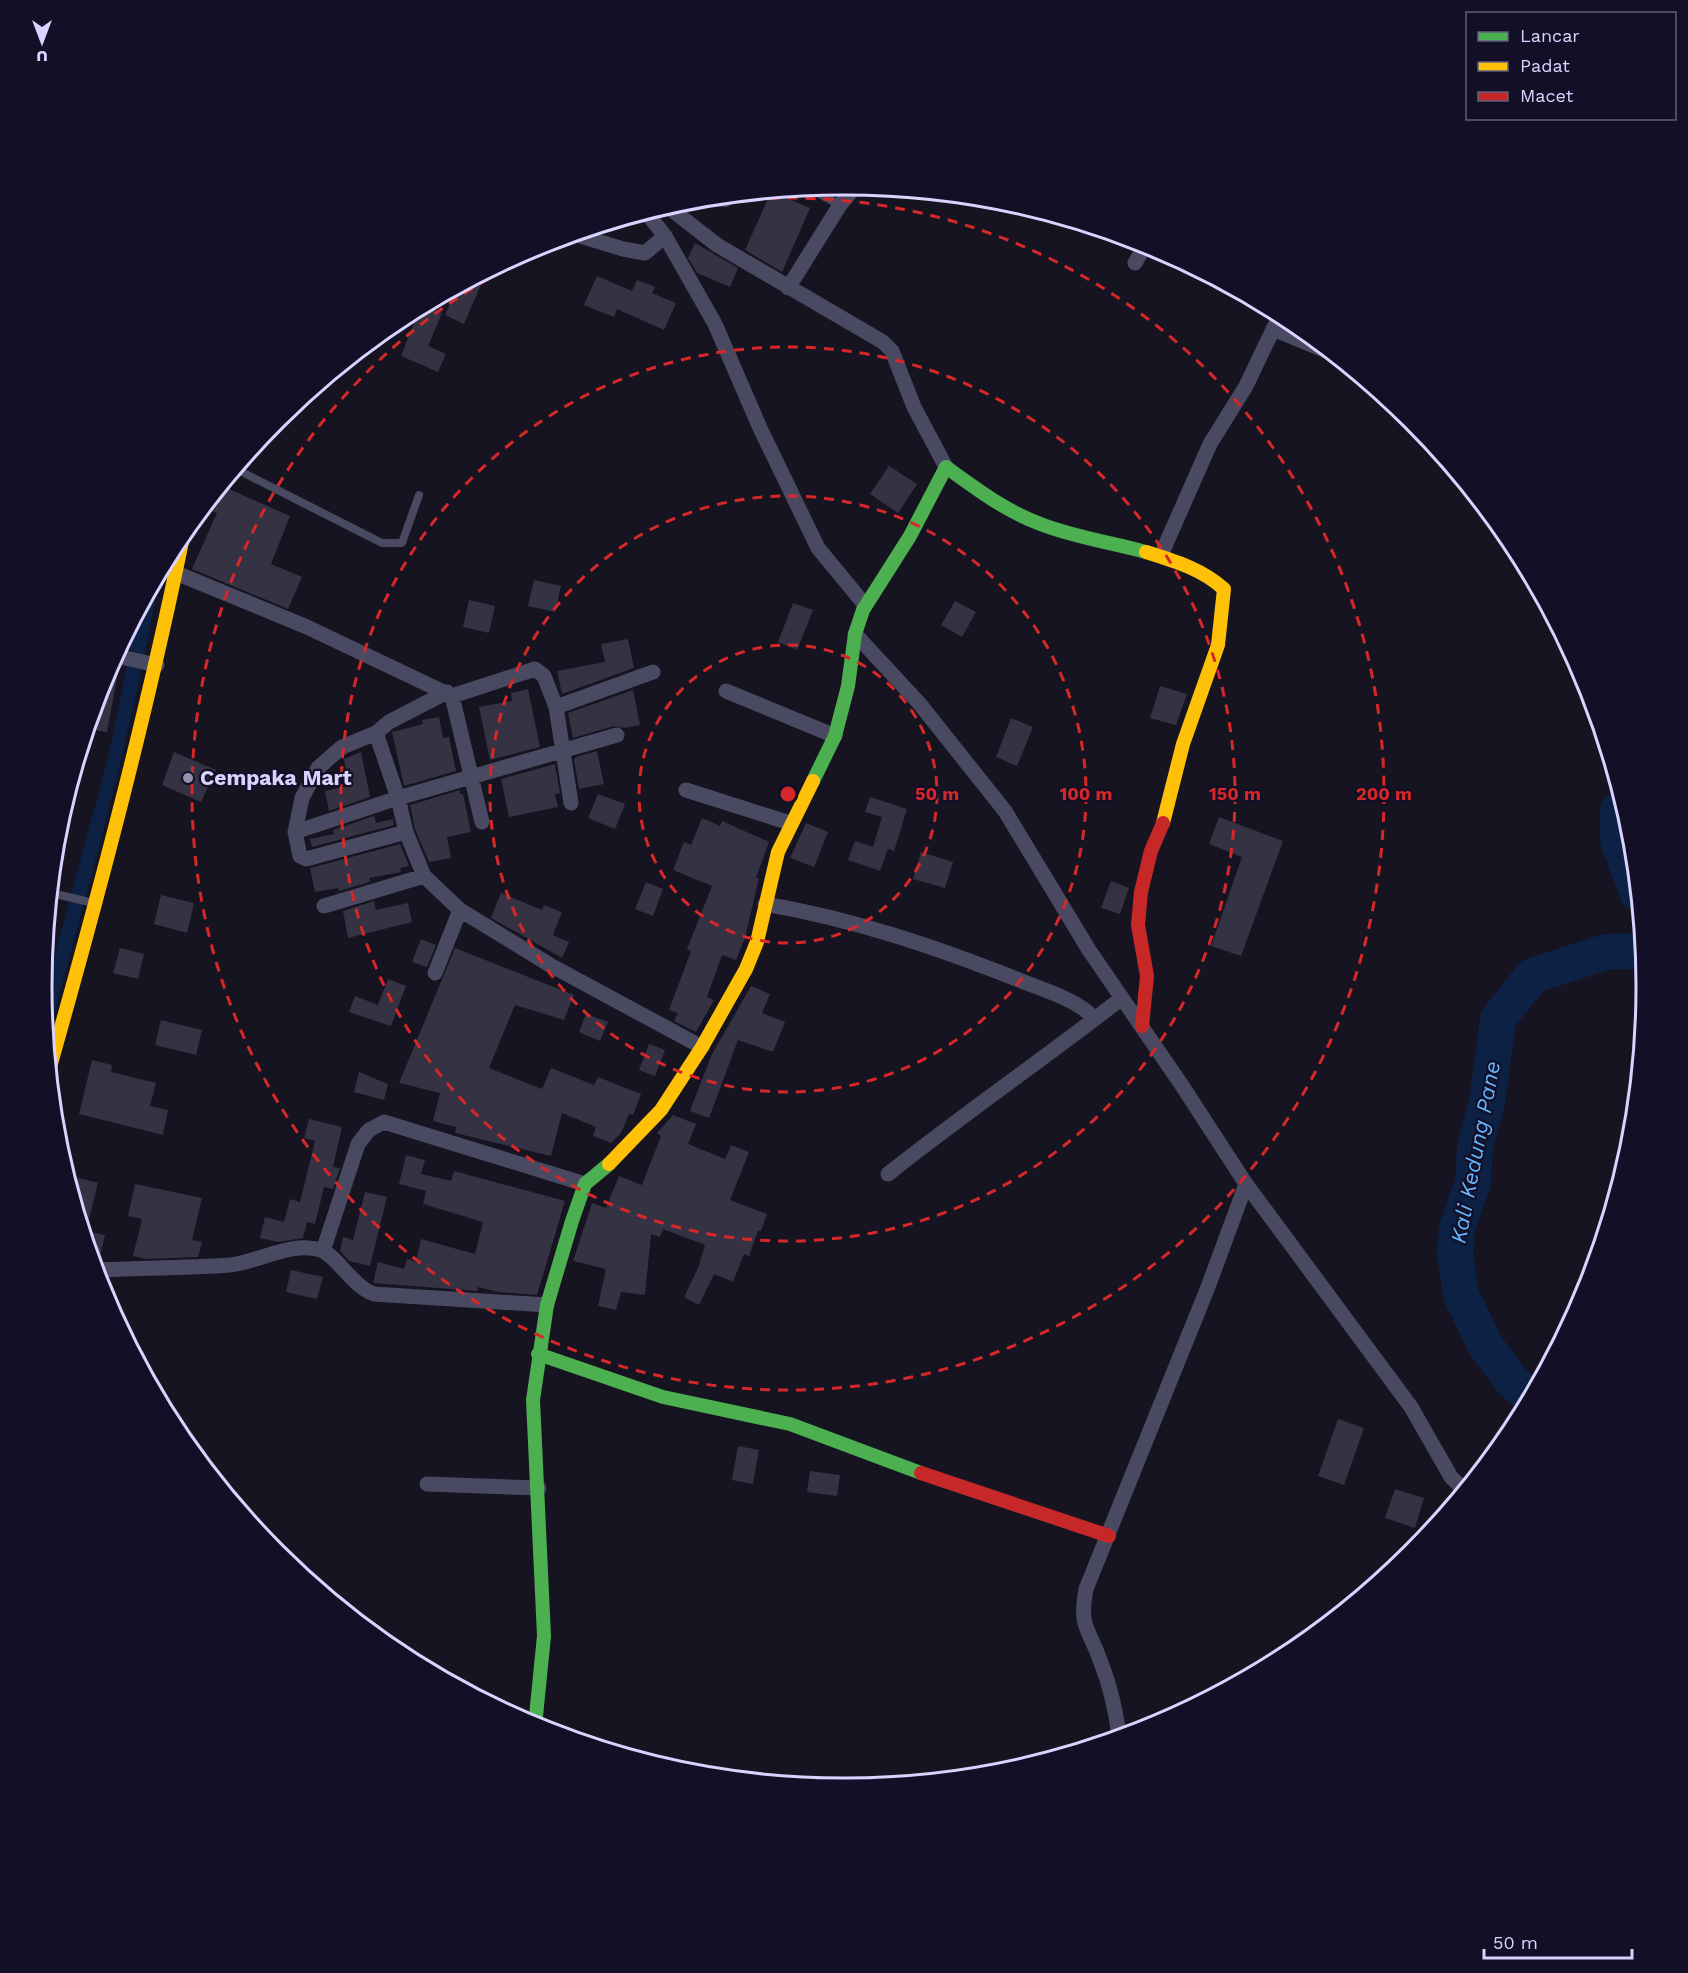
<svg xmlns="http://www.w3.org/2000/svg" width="1688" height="1973" font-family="'Work Sans',sans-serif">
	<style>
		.water { fill: #0d2144 }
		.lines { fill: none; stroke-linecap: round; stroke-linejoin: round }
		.river { stroke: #0d2144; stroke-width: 36 }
		.building { fill: #343243 }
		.lane { stroke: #4a4962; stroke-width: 8 }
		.street { stroke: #4a4962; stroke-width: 15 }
		.fast { stroke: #4caf50; stroke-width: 14 }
		.slow { stroke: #ffc107; stroke-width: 14 }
		.jam { stroke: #c62828; stroke-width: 14 }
		.ring { fill: none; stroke: #d62828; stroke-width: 3; stroke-dasharray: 10 8 }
		.poi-dot { fill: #9591b1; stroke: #130f26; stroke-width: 2 }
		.labels { text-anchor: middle; stroke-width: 4.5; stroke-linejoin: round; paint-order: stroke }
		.poi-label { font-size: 21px; font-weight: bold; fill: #d9d4ff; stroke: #130f26; text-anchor: start }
		.water-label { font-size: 22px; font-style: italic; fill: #62b6ff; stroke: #130f26 }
		.rim { fill: none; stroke: #d9d4ff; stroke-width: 3 }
		.centre { fill: #d62828; stroke: #130f26; stroke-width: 3 }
		.ring-label { font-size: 18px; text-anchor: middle; font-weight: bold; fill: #d62828; stroke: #130f26; stroke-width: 4.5; stroke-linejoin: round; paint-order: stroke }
	</style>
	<rect width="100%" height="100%" fill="#161421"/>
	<path class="water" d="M160,573C133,731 89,885 47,1040L43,998L107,762L138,614Z"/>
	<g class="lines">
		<path class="river" d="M1623,806L1618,810V840L1637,892
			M1530,1396L1512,1381L1486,1346L1461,1295L1455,1253L1457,1228L1473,1182L1475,1145L1487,1103L1498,1019L1532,976L1606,952L1641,951L1642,948"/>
	</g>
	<path class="building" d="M771,192L810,208L782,272L745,250Z
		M695,243L738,268L730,287L697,273L688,258Z
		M486,273L464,324L445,315L457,288Z
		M597,276L632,291L637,280L655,287L652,293L676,303L664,330L617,309L614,317L584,305Z
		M425,305L442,313L428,346L446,354L438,372L401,356L420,308Z
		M889,466L917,484L898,513L870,494Z
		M222,486L290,516L271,564L302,577L288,609L192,569L217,513L204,508Z
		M534,580L561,586L555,612L528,606Z
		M469,600L495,606L489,633L463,627Z
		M955,601L976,612L962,637L941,625Z
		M793,603L813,610L797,650L778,642Z
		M628,639L634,668L562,694L557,671L605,662L601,644Z
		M111,664L119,667L107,732L88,729L103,679Z
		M1160,686L1187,694L1176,725L1150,718Z
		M528,689L540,747L490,760L479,707L512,701L511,693Z
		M633,690L640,725L624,728L614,726L573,738L568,713Z
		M439,717L443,738L449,737L456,771L404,786L392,732L423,724L422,720Z
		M1011,718L1033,727L1017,766L996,757Z
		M597,751L604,784L579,789L574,760L576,757Z
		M174,752L216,770L201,802L162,785Z
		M361,752L370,797L329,811L325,791L349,786L344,759Z
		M555,764L560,793L555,794L558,807L509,817L501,779Z
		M460,790V794H463L471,832L447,837L451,858L429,862L415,829L410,805Z
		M598,794L625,804L615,829L588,818Z
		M870,797L907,809L894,851L888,849L880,871L848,860L855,841L873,847L882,817L865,812Z
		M374,816L376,823L393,819L394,825L312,847L310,839L334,834L333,830Z
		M1219,817L1283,841L1241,956L1211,946L1242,857L1209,844Z
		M702,818L720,826L722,821L769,842L756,878H759L745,938L736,960L722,955L707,997L714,1000L696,1032L674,1021L678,1013L669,1010L691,951L687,949L712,886L673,870L684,842L691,845Z
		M806,823L828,832L814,867L790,858Z
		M400,844L409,866L400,868L401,872L369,878L370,882L339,891L338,888L315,892L310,868Z
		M921,852L953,862L945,888L913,879Z
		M1111,881L1129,888L1120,914L1101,908Z
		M646,882L663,889L653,916L635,909Z
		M501,893L542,910L544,905L562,912L553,935L569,942L562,958L491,918Z
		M161,895L194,903L187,933L154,924Z
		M374,901L376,910L408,903L412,922L348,938L343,911Z
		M421,939L436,945L427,967L412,962Z
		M120,948L144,954L138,979L113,973Z
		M455,948L574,995L564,1020L515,1005L489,1068L542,1089L551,1068L594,1085L598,1077L641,1094L633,1115L629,1114L621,1133L611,1143L593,1136L596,1127L562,1113L551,1156L455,1133L456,1127L433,1121L440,1093L399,1083Z
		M388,979L406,986L391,1026L349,1012L355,996L378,1005Z
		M751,986L770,994L762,1013L785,1022L773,1052L738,1040L709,1118L690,1111L711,1056Z
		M586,1014L608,1022L600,1041L579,1032Z
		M161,1020L202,1030L196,1055L155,1045Z
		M649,1044L665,1050L655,1076L639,1070Z
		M92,1060L112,1065L111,1072L156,1083L150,1106L168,1110L163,1135L79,1114Z
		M359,1072L388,1084L384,1100L354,1092Z
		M673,1115L696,1124L688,1144L725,1159L731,1145L749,1152L730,1200L767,1214L761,1231H758L749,1256L744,1254L733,1282L714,1274L699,1305L684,1297L698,1268L705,1245L663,1229L660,1237L651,1234L645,1295L621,1292L616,1310L598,1306L606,1269L573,1261L592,1203L606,1208L619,1176L642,1185L661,1136L657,1133Z
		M309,1119L342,1127L333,1167L340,1168L333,1189L324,1187L315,1224L307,1222L303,1238L278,1242L260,1238L265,1217L284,1222L290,1199L300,1202L315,1141L304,1138Z
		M406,1155L425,1160L421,1174L451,1181L454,1171L565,1201L537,1295L498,1292L478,1287L477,1291L373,1283L378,1262L404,1269L407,1259L416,1262L421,1239L475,1254L483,1222L423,1204L426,1191L399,1184Z
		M74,1177L98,1183L86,1231L105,1235L99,1260L93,1261L71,1189Z
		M135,1184L202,1198L192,1240L202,1242L198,1257L146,1259L133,1256L142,1219L128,1216Z
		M365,1192L387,1197L370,1266L349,1261L340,1251L343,1237L353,1240Z
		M291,1270L323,1277L317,1299L286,1292Z
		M1338,1419L1364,1428L1344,1485L1318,1476Z
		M738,1446L759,1450L753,1484L732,1480Z
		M810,1471L840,1475L837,1496L807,1492Z
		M1395,1489L1424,1498L1415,1528L1385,1518Z"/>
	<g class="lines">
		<path class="lane" d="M808,188L840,205
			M689,200L726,203L742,195
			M236,469L382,543H402L419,495
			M51,893L94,903"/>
		<path class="street" d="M667,206L717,245L883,342L892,351L914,407L946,467
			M646,212L665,236L715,324L760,428L818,548L865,605
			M574,234L623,249L645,253L665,236
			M1135,263L1146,244
			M788,288L840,205L856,186
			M1273,329L1329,352
			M1161,555L1210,444L1246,386L1280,315
			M176,573L307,627L452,696L482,822
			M855,634L919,703L1005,811L1089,950L1181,1084L1246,1184L1411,1407L1451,1477L1464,1490
			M116,656L157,665
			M726,691L835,736
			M452,696L535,669L544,676L556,707
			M686,790L790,823
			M571,803L556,707L653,672
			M295,832L398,798L617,735
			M406,832L306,859L300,856L295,832L302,798L318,768L342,747L376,733L389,722L447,692
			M424,876L460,910L550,965L702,1047
			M765,904C853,919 936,947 1019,980C1043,990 1077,999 1095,1019
			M324,906L424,876L406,832L398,798L376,733
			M435,973L460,910
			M888,1174C965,1113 1045,1058 1122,998
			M323,1251L358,1144L369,1130L384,1122L585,1184
			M96,1270C141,1268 186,1268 230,1265C259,1262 291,1241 321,1250C337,1256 352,1286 374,1294L547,1305
			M427,1484L539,1488
			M1119,1737C1116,1710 1110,1685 1100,1660C1088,1626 1079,1628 1086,1589L1208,1287L1246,1184"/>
		<path class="fast" d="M813,781L835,736L848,686L855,634L863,610L910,536L946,467C975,488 1004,510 1038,523C1072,537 1110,542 1146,552
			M538,1354L663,1397L790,1424L921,1473
			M535,1726L544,1636L533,1400L547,1305L572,1221L585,1184L609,1164"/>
		<path class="slow" d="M1146,552C1175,561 1202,569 1224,589L1218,645L1183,744L1163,823
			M50,1067C100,890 147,713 184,532
			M609,1164L661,1110L702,1047L746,969L757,942L778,852L813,781"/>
		<path class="jam" d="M1142,1026L1147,976L1138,925L1141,892L1151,851L1163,823
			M921,1473L1109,1536"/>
	</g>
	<g class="ring">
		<circle cx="788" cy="794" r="149"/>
		<circle cx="788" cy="794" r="298"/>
		<circle cx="788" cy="794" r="447"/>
		<circle cx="788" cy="794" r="596"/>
	</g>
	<circle class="poi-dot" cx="188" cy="778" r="6"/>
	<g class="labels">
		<g class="poi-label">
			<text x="200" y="785">Cempaka Mart</text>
		</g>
		<g class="water-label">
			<text transform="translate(1475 1152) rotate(-79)" y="8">Kali Kedung Pane</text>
		</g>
	</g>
	<path d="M0 0H1688V1973H0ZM843 195H845A791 791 0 0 1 1636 986V987A791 791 0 0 1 845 1778H843A791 791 0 0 1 52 987V986A791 791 0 0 1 843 195Z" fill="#130f26" fill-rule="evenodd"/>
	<path class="rim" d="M843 195H845A791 791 0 0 1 1636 986V987A791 791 0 0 1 845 1778H843A791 791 0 0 1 52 987V986A791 791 0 0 1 843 195Z"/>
	<circle cx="788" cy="794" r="9" class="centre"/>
	<g class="ring-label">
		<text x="937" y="800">50 m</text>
		<text x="1086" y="800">100 m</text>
		<text x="1235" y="800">150 m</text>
		<text x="1384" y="800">200 m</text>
	</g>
	<rect x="1466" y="12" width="210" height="108" fill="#130f26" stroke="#625e7d" stroke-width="1.5"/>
	<rect x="1478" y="32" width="30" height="9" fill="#4caf50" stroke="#625e7d" stroke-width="1.5"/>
	<text x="1520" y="42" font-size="18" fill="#d9d4ff">Lancar</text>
	<rect x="1478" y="62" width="30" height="9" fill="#ffc107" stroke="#625e7d" stroke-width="1.5"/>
	<text x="1520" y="72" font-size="18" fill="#d9d4ff">Padat</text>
	<rect x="1478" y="92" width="30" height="9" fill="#c62828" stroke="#625e7d" stroke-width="1.5"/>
	<text x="1520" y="102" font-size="18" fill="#d9d4ff">Macet</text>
	<g transform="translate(42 42) rotate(180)" stroke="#130f26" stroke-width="4.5" paint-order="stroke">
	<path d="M0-4.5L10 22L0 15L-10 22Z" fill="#d9d4ff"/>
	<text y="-9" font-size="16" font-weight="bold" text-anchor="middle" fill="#d9d4ff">U</text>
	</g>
	<path d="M1484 1949v9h148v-9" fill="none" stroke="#d9d4ff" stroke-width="3"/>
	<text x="1493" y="1949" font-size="18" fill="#d9d4ff" stroke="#130f26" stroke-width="4.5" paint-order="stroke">50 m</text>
</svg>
